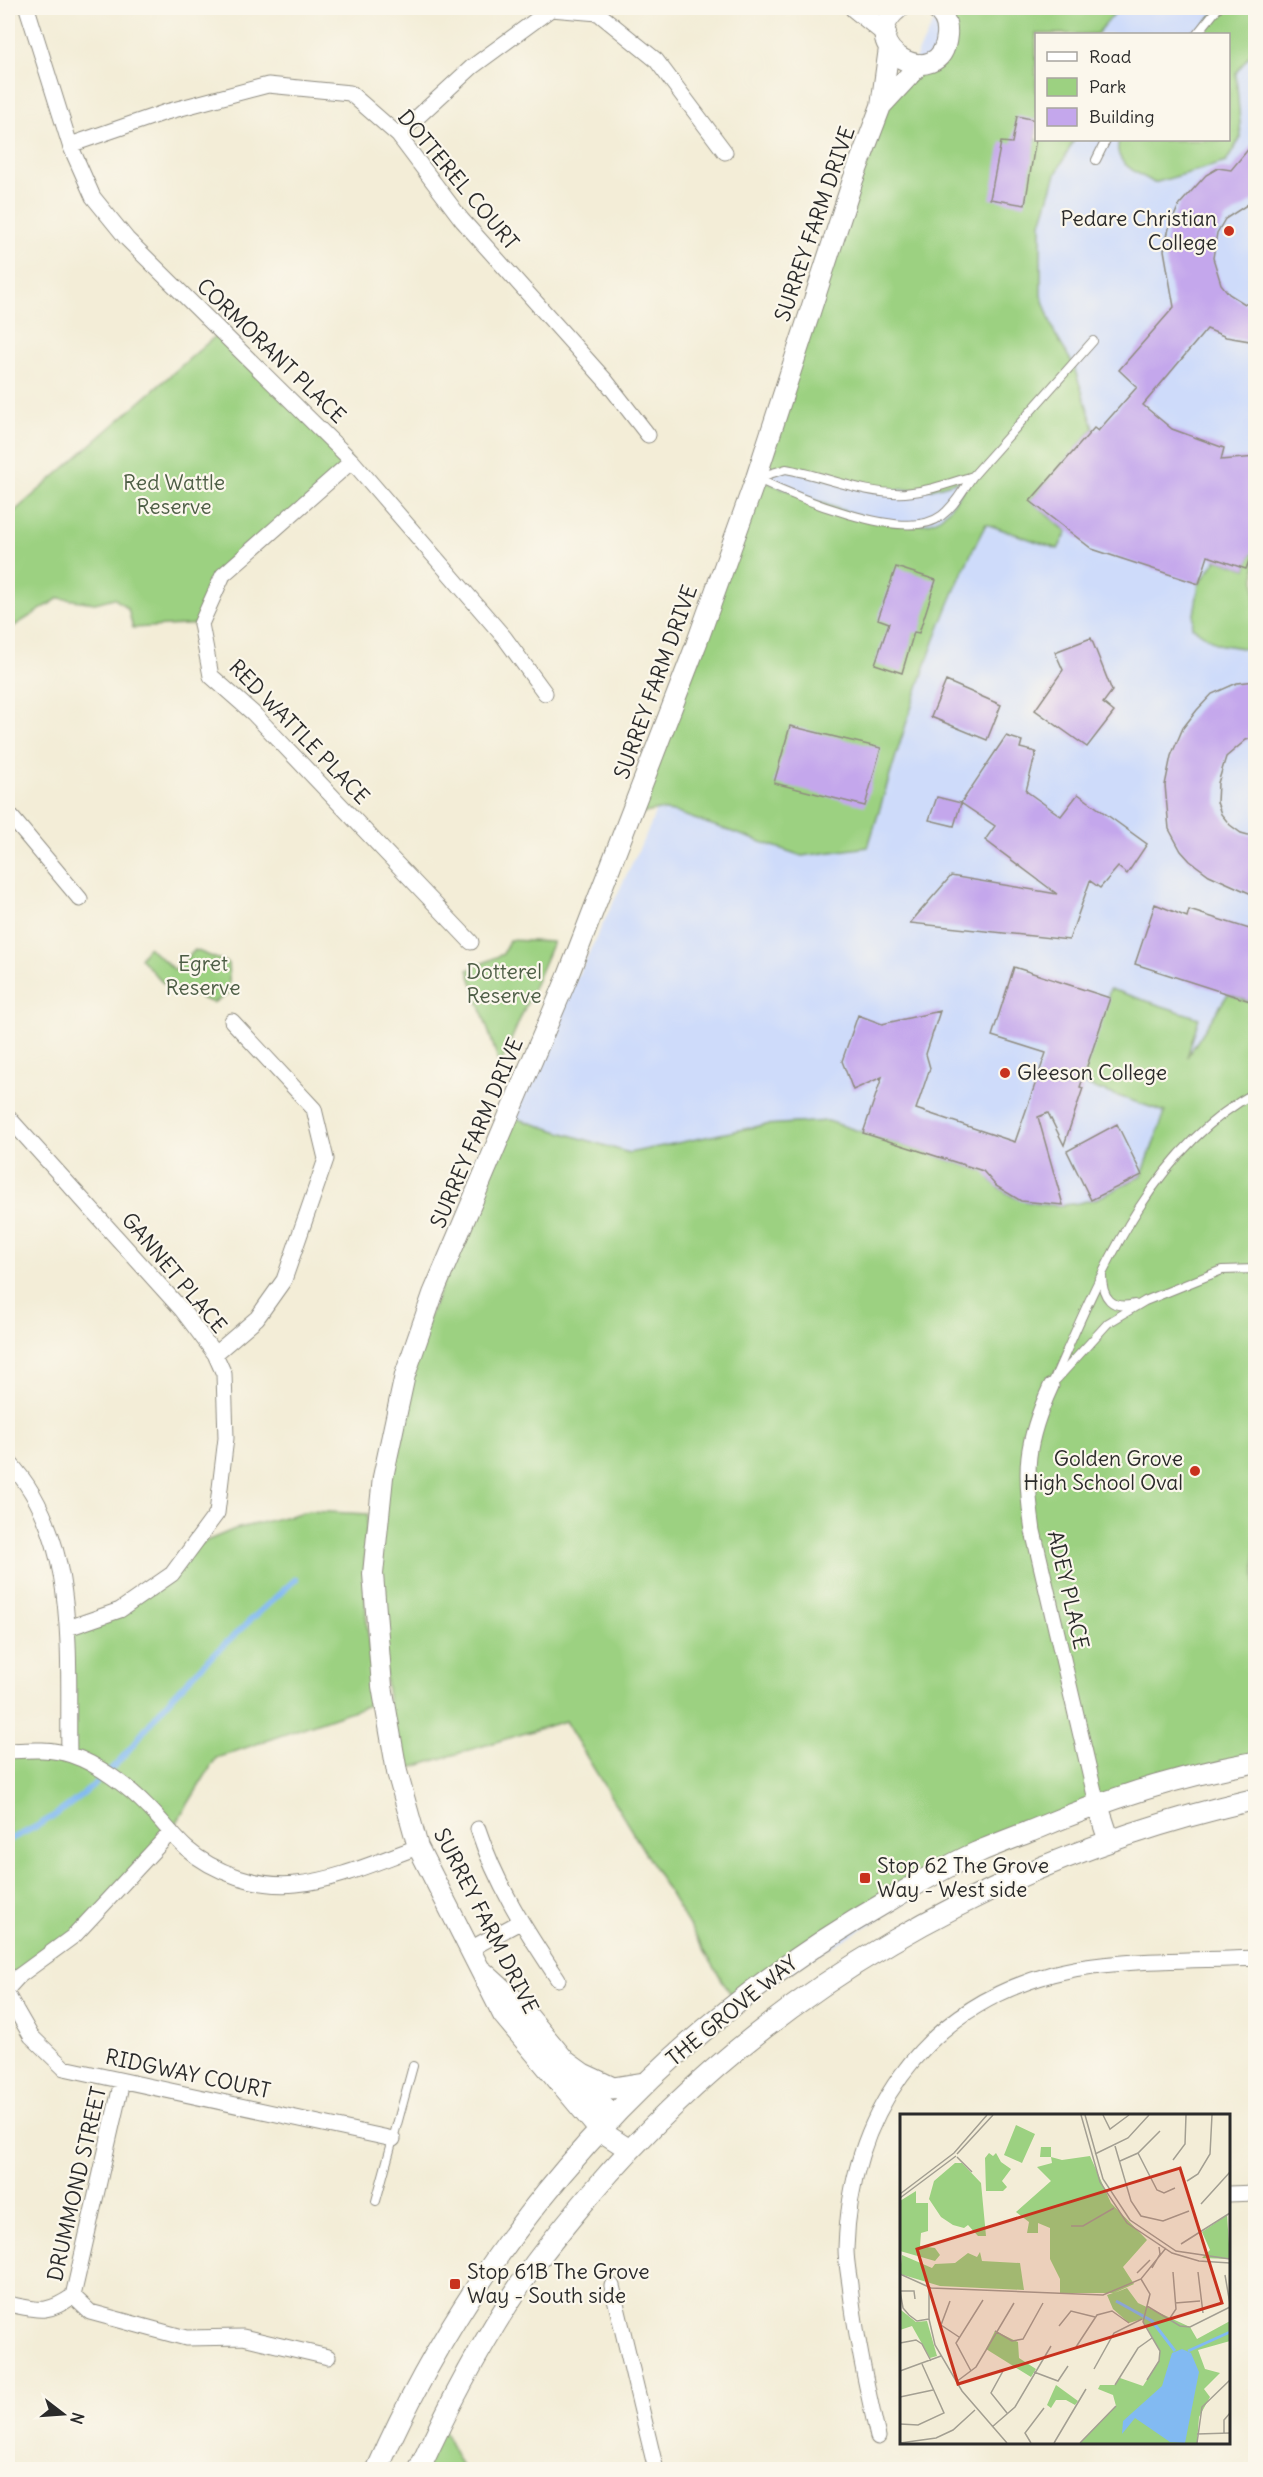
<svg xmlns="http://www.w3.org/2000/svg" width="1263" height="2477" font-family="Delius,sans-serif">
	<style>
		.built { fill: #cedbfa; fill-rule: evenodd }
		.green { fill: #9cd181; stroke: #647e56; stroke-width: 1.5; fill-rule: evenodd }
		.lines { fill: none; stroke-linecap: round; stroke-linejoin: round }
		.stream { stroke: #82baf2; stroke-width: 6 }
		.building { fill: #c4a7ec }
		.service-casing { stroke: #8f8c81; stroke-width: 10 }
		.minor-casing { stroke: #8f8c81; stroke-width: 17 }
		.tertiary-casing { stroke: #8f8c81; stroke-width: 22 }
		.secondary-casing { stroke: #8f8c81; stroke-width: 23 }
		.service { stroke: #fff; stroke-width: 8 }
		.minor { stroke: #fff; stroke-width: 15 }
		.tertiary { stroke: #fff; stroke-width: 20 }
		.secondary { stroke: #fff; stroke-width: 21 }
		.poi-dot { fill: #c8321e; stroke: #fbf7ec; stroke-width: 2 }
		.labels { text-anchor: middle; stroke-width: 4.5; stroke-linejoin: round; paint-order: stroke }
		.street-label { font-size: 21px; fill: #2b2b2b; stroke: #fbf7ec }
		.poi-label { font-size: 21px; fill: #2b2b2b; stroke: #fbf7ec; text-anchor: start }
		.park-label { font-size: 21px; fill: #4d5d45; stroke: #fbf7ec }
		.inset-river { fill: none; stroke: #82baf2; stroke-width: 3 }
		.inset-road { fill: none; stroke: #a39f92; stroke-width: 1.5 }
		.view { fill: #c8321e; fill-opacity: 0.15; stroke: #c8321e; stroke-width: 3 }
		.inset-edge { fill: none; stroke: #2b2b2b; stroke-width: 3 }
	</style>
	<rect width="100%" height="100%" fill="#fbf7ec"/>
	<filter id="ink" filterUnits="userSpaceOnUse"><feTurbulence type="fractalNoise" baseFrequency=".0167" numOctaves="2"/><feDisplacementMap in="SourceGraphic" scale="12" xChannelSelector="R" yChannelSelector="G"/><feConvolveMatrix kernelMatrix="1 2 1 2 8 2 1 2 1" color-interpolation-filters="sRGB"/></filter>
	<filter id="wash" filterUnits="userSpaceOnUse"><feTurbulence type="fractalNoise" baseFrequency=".008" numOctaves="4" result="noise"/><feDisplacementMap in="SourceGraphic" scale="24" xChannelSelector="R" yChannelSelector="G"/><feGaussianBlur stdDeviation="1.35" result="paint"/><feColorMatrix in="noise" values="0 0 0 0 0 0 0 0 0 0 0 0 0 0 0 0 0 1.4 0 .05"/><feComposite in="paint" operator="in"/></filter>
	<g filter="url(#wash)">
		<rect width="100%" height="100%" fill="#f3edd7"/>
		<path class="built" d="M941,8H1255V1768L1144,1787L1021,1835L736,2003L565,1721L397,1772L517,1102L651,824L853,180ZM1036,34H1228V140H1036Z"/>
		<path class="green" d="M943,8H1119L1097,34H1036V140H1074L1056,174L1041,223V295L1055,334L1073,364L1094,428L1031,501L1067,532L1058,549L986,524C932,626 902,738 868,847L802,856L674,812L658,810L631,816L881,106L939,56ZM786,469L872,490L931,489L972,477C962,489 953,507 941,517C908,544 795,492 757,478Z
			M1218,8H1255V48L1236,73L1241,137L1226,162L1154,183C1137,172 1112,164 1119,140H1228V34H1197Z
			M220,332L352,461L223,575L201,624L133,628L128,609L114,598L95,603L59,598L8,630V517Z
			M1255,542V650L1217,644L1192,627L1199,584L1217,559L1246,569Z
			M509,940L553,942L500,1066L468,970L503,954Z
			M148,947L175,970L195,950L228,963L230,993L213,1003L163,983L140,958Z
			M1110,989L1199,1018L1187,1057L1228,994L1255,1003V1763L1144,1787L935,1874L736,2003L565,1721L397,1772L373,1574L405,1375L511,1117L629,1153L764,1125L828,1121L992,1174L990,1179C1015,1207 1055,1210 1091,1200C1108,1196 1126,1183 1142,1175L1165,1112L1080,1083Z
			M309,1511L368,1514C360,1577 368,1640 375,1703L216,1758L171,1832L75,1935L8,1988V1751L69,1754L68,1628L120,1610L192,1547L235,1529Z
			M440,2424L463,2469L419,2470Z"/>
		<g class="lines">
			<path class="stream" d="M8,1840C50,1823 87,1794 118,1762C138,1741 154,1716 174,1695C212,1654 254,1617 296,1579"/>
		</g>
		<g id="blocks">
			<path class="building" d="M1017,116L1036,120V138L1025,205L990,199L1001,142L1012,143Z
				M1256,140V199L1225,219L1217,233L1213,258L1221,284L1229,294L1245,304H1256V342L1226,337L1207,329L1143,405L1172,429L1224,448L1221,460L1256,457V542L1246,569L1208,556L1199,584L1092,549L1030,501L1094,428L1098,431L1137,387L1119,370L1174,307L1164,250L1169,228L1179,205L1206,175L1218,168L1231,170Z
				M896,567L936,580L919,633L914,632L902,673L875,664L889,623L878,619Z
				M1091,638L1112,691L1103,703L1114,712L1087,747L1035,710L1063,670L1055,652Z
				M946,681L1001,705L987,740L931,717Z
				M1256,681V737L1246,740L1226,757L1218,783L1217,802L1221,814L1230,825L1241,833L1256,837V896L1209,875L1190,861L1181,851L1169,829L1165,785L1171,756L1183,728L1197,710L1212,694L1237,683Z
				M790,726L881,748L865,806L774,783Z
				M1006,736L1022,741L1020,748L1036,752L1026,791L1061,816L1078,794L1147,844L1127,874L1118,867L1100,888L1090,881L1069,940L910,923L951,876L1057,894L985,840L995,826L961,803Z
				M937,797L961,803L954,826L929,820Z
				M1155,904L1187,917L1189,910L1256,931V1003L1135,964Z
				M1014,967L1110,998L1080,1087L1083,1088L1064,1145L1048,1113L1038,1117L1063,1205L1021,1201L996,1186L983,1171L863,1133L882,1077L853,1090L842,1061L858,1015L882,1024L940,1011L926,1054L930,1068L916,1109L1015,1142L1046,1053L992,1036Z
				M1117,1124L1142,1175L1091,1200L1067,1151Z"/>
		</g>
	</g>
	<g filter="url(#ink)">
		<use href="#blocks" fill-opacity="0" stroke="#8f8c81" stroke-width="1.5"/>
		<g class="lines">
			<g class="service-casing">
				<path id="service" d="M1197,34L1218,8
					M1096,160L1106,140
					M786,469C825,476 865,495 905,493C929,491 950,483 973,476C963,489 955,506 941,516C905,544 793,496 756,478Z
					M973,476L1093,341
					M1102,1276C1102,1298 1112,1310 1134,1304
					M1057,1379L1108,1323L1145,1301L1222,1270L1256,1269
					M1051,1386C1099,1279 1147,1152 1256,1092
					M376,2201L413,2066"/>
			</g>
			<g class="minor-casing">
				<path id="minor" d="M27,8L70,145L93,197L127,239L352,461L504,637L545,693
					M398,135L472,67L551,9L598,13L656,60L725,152
					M70,145L166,112L268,85L350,93L398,135L462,220L606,381L648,435
					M352,461L223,575L201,624L211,676L253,713L471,942
					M8,813L80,899
					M8,1117L182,1310L215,1354L224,1374L226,1438L217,1513L172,1574L120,1610L68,1628
					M215,1354L257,1318L284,1280L326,1159L314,1109L232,1021
					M1051,1386C1025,1443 1024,1470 1033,1531L1097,1804
					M8,1461C80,1537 67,1657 69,1754
					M8,1751C28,1750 50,1748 71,1755C98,1764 129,1787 149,1808C162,1821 173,1836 186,1848C214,1873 259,1888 296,1884C335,1881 381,1860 418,1847
					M478,1829C496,1884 526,1931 558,1979
					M470,1949L520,1922
					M8,1988L19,1976L75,1935L171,1832
					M8,1996L31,2036L64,2068L393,2139
					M1228,2194L1256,2193
					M612,2286L656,2470
					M73,2296L122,2081
					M8,2304C38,2310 46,2315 73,2296L90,2312L186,2338L243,2337L328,2357
					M878,2437C867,2389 857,2343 851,2294C850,2280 846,2264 846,2249C850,2116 921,2010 1052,1974C1110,1958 1195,1961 1256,1958"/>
			</g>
			<g class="tertiary-casing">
				<path id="tertiary" d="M855,8L886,33
					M899,8C849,46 942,97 947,35C948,24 944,14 934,8
					M881,106L920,64
					M571,2068L613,2116
					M630,2150L599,2130L503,2015L418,1847L397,1772L382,1686L373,1574L383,1477L405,1375L433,1294L568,976L696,645L756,478L853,180L881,106L889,48"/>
			</g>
			<g class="secondary-casing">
				<path id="secondary" d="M1097,1804L1109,1840
					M483,1972L516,2002L565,2061L583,2074L613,2088L644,2083
					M377,2470C482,2231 662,2030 888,1901C917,1884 946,1866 976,1853C994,1845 1013,1838 1031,1831C1104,1800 1177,1776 1256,1762
					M419,2470C451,2400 487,2332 531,2269C549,2244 570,2219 590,2195C764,1990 995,1859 1256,1799"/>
			</g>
			<use href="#service" class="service"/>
			<use href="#minor" class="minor"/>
			<use href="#tertiary" class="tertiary"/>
			<use href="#secondary" class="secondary"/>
		</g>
	</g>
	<g class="poi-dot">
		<circle cx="1229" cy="231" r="6"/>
		<circle cx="1005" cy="1073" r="6"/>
		<circle cx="1195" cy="1471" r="6"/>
		<rect x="859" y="1872" width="12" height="12" rx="3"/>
		<rect x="449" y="2278" width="12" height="12" rx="3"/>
	</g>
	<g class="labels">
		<g class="street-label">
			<text transform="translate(458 180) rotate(50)" y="7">DOTTEREL COURT</text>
			<text transform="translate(815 224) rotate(-71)" y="7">SURREY FARM DRIVE</text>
			<text transform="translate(271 351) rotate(44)" y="7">CORMORANT PLACE</text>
			<text transform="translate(656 682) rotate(-70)" y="7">SURREY FARM DRIVE</text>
			<text transform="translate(299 732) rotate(46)" y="7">RED WATTLE PLACE</text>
			<text transform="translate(477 1133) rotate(-67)" y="7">SURREY FARM DRIVE</text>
			<text transform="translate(174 1273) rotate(50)" y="7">GANNET PLACE</text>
			<text transform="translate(1068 1590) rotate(77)" y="7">ADEY PLACE</text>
			<text transform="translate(486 1921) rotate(63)" y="7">SURREY FARM DRIVE</text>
			<text transform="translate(732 2011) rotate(-39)" y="7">THE GROVE WAY</text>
			<text transform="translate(188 2074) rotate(12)" y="7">RIDGWAY COURT</text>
			<text transform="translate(77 2184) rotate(-77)" y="7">DRUMMOND STREET</text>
		</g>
		<g class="poi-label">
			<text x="1217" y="226" text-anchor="end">Pedare Christian<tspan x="1217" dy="24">College</tspan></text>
			<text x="1017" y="1080">Gleeson College</text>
			<text x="1183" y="1466" text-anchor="end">Golden Grove<tspan x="1183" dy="24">High School Oval</tspan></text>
			<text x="877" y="1873">Stop 62 The Grove<tspan x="877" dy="24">Way - West side</tspan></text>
			<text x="467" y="2279">Stop 61B The Grove<tspan x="467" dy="24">Way - South side</tspan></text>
		</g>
		<g class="park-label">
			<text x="174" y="490">Red Wattle<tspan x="174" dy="24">Reserve</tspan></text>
			<text x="203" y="971">Egret<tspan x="203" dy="24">Reserve</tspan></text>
			<text x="504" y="979">Dotterel<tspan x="504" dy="24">Reserve</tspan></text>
		</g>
	</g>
	<g transform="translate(900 2114)">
		<rect width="330" height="330" fill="#f3edd7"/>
		<path d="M116,11L135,20L122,49L104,41ZM141,33H151V43L162,46L190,42L211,89L247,126L223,153L234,170L214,179L227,174L238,189L290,213L297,225L330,207V227L298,236L305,255L320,259L304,275L310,283L299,303L297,329H180L216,292L213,281L198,275L200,271H215L220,264L243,272L259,247L260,237L242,205L229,209L213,195L207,181L213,179H160V165L150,145V114L138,109V119H127L129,108L116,98L151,67L137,53L152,49L151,43H140ZM89,39L93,42L96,39L101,48L111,55L102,67L107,73L103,77H86L85,44ZM55,49H62L81,69L86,122H78L68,111L64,114L53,111L41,103L29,85L34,67ZM16,77V89H28V117L21,119L20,132L35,134L40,141L35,147L0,137V87ZM327,101L330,145L302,144L310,136L302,118ZM80,138L82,147L120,149L124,176L40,172L0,160L2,141L32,154L35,150L55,149L68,139L77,143ZM1,196L16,208L27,207L37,242L30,244L12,212L0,216ZM95,217L118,228L119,244L136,255L131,263L86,235ZM156,271L178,287L175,291L166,286H156L151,294L147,291Z" fill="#9cd181"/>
		<path d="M282,235L291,239L299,258L285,329L270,328L235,304L222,320L223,307L262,272L272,239Z" fill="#82baf2"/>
		<path class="inset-river" d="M216,187L252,207L275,237M288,237L330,218"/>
		<path class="inset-road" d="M181,1L200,68L227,109L272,139L299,147L330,149M185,1L203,65L230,106L276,137L330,145M203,1L210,15L229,1M215,32L231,87L241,102L263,107L289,97M238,39L257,76L264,79L275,74M57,40L93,1M195,40L228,24L249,1M57,43L72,58M273,46L285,30L286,1M220,47L238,39L260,17M287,67L298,60L310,40L312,1M0,80L54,39L87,1M0,84L56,42M301,90L330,58M171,112H183L214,94M281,130L330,99M252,154L260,140L259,133M298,158L303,199M237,159L250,146M0,160L31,174L203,181L241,165L266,134M325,161L330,190M241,165L250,180L243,208L260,237L259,247L247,266M29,174V205L35,231L62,277L107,329M0,177L3,194L9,201L17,207L29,205M0,177H14L15,185M50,187L41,211L59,223M275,189L300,187M247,192L280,212L290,213L330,193M270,204L276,195L273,158M159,212L171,197L195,203M95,217L112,227L123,225L143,189M0,229L16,226L22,230L31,247M176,233L197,201L212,197L229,209M194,255L214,219L242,205M0,257L41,242M71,257L56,229L83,186M103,257L91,279L107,299M134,258L158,267L168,252M56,268L76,253L114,189M215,271L238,234L252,224M0,283L33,276M0,310L18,311L44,299L22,250M92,313L115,293L151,232M324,319V306L330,299M297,320L330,319M0,329L36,324L53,316L75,296M131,329L125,319L144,294M154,329L186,275M180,329L216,292M297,329L302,293L330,266"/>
		<path class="view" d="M280,54L322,189L58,270L17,135Z"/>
		<rect width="330" height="330" class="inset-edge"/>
	</g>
	<rect width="1263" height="2477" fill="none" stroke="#fbf7ec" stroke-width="30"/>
	<rect x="1035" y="33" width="195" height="108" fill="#fbf7ec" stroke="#a8a59f" stroke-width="1.5"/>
	<rect x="1047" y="52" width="30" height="9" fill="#ffffff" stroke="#a8a59f" stroke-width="1.5"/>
	<text x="1089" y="63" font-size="18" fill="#2b2b2b">Road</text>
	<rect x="1047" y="78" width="30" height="18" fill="#9cd181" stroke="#a8a59f" stroke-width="1.5"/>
	<text x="1089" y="93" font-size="18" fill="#2b2b2b">Park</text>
	<rect x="1047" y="108" width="30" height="18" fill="#c4a7ec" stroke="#a8a59f" stroke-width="1.5"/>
	<text x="1089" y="123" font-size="18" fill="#2b2b2b">Building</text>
	<g transform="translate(63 2414) rotate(107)" stroke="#fbf7ec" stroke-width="4.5" paint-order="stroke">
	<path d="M0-4.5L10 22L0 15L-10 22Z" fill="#2b2b2b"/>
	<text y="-9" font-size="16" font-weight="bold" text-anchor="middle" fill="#2b2b2b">N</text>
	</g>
</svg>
